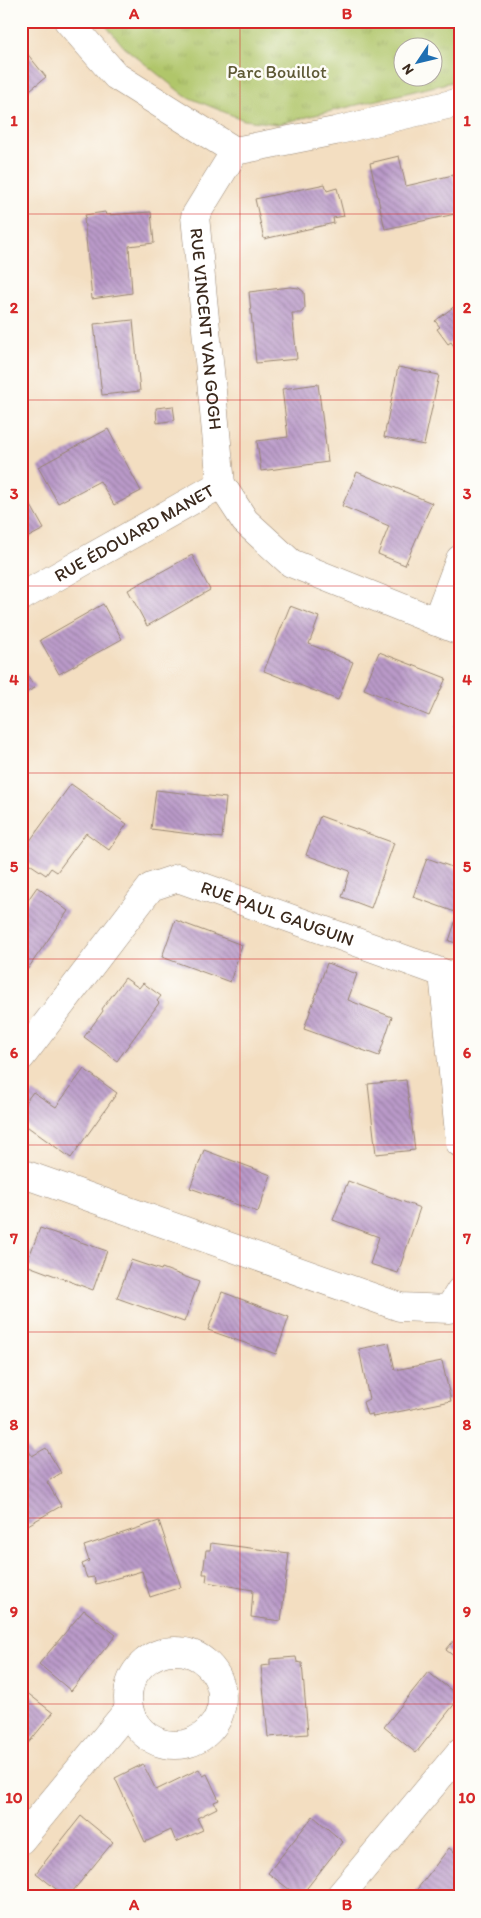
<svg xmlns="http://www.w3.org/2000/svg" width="481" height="1918" font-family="Itim,sans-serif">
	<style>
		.grass { fill: url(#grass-tufts); stroke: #767844; fill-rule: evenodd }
		.building { fill: url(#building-back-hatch) }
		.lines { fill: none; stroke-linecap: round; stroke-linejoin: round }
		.minor-casing { stroke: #978470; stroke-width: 29 }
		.minor { stroke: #fff; stroke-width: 28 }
		.grid { fill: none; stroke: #d62828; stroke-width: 1; stroke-opacity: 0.55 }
		.labels { text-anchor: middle; stroke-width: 5; stroke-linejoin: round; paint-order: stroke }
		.park-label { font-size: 18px; fill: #5e5935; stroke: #fdfcf7 }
		.street-label { font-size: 18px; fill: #3b2a1e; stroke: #fdfcf7 }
		.neatline { fill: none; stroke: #d62828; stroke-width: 2 }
		.grid-label { font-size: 16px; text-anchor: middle; font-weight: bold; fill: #d62828 }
	</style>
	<defs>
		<pattern id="grass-tufts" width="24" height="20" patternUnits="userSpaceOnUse" patternTransform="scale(1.25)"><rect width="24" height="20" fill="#b0c66a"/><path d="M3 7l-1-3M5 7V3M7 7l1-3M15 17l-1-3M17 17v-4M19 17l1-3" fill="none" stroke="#98aa5b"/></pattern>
		<pattern id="building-back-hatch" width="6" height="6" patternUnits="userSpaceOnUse" patternTransform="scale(1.25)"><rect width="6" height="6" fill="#ba9ac9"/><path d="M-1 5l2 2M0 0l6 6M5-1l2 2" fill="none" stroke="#987ea3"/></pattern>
	</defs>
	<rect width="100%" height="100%" fill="#fdfcf7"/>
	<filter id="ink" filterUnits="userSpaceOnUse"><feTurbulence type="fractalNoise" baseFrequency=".02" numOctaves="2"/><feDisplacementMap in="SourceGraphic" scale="10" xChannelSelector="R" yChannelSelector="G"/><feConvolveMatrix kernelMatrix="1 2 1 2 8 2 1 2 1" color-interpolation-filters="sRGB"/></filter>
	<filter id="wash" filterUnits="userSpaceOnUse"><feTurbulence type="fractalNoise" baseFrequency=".0096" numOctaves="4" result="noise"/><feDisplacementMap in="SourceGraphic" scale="20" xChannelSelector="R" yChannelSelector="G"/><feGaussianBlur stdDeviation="1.12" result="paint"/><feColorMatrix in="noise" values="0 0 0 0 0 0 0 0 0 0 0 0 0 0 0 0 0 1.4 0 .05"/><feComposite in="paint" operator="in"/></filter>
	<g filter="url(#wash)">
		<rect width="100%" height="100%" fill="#f3dec1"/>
		<path class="grass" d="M102,21H460V80L278,124L244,120L185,96L124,47ZM404,48H434V78H404Z"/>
		<g id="blocks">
			<path class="building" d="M21,46L46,77L21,97Z
				M399,156L406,186L453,175L460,213L385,229L370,163Z
				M325,184L327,191L337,188L344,216L333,218L334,223L264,239L255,199Z
				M105,212L106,215L151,212L154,243L129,246L132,293L92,299L84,218H86L85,215Z
				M290,287L299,288L304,292L305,308L301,313H292L297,359L256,363L249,292Z
				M460,302V350L458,352L451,342L448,344L437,329L440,327L435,321Z
				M133,320L140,391L102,395L94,324Z
				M398,367L439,375L424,445L384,437Z
				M318,384L328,462L261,471L257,441L288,437L282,389Z
				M173,406L175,420L157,423L156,408Z
				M108,429L141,491L114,505L100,481L58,503L38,467Z
				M357,472L432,503L405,565L378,554L389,526L342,506Z
				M24,493L44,529L21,541V494Z
				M192,555L210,590L147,626L128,590Z
				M103,604L122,639L59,674L40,640Z
				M290,606L319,617L309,644L353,662L338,700L264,671Z
				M379,652L446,678L429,716L364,689Z
				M21,664L35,688L21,695Z
				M460,712V730L453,727Z
				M71,784L127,824L109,850L86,833L57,872L51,868L46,875L21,858V856L26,849H24Z
				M156,790L226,798L222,838L151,829Z
				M320,816L394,843L371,908L342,897L350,871L306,855Z
				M427,858L460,870V944L449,941L458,913L413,897Z
				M37,887L68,911L27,970L21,966V910Z
				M175,920L242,945L230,982L162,957Z
				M327,963L357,974L348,1000L392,1017L379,1056L304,1029Z
				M125,978L139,988L143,983L161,996L157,1001L159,1003L117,1061L84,1037L103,1011L102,1009Z
				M84,1069L117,1093L71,1158L21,1122V1108L33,1092L56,1107Z
				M406,1080L415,1150L376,1154L368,1084Z
				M204,1150L271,1175L258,1212L190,1188Z
				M348,1181L420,1208L398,1273L370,1264L379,1237L333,1220Z
				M40,1228L107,1251L93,1290L26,1265Z
				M131,1260L161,1270L162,1268L199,1282L184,1322L117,1298Z
				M222,1292L289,1317L276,1354L208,1330Z
				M389,1343L395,1370L442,1361L451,1401L373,1417L372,1414L367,1415L363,1402L369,1399L359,1349Z
				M21,1439L32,1456L46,1448L61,1473L47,1482L61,1506L21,1529Z
				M159,1521L181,1587L150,1597L142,1571L96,1584L94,1577L87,1578L82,1564L89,1561L84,1546Z
				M211,1543L289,1553L281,1621L251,1617L253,1590L206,1582L207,1574H203L206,1550H210Z
				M84,1610L116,1635L71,1691L39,1664Z
				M460,1633V1661L446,1650Z
				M296,1657L297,1662L302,1663L308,1734L268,1737L261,1666L270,1665V1659Z
				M428,1672L460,1697L416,1753L384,1727Z
				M21,1688L53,1713L21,1752Z
				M143,1764L156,1790L199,1769L203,1776L207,1774L219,1800L214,1802L217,1808L197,1818L203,1830L176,1842L171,1830L145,1842L115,1778Z
				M81,1816L113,1842L68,1897H66L36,1873Z
				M313,1816L343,1842L300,1897H299L268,1873Z
				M449,1848L460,1857V1897H411Z"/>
		</g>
	</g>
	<g filter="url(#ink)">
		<use href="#blocks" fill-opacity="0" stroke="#978470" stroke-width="1"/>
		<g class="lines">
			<g class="minor-casing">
				<g id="minor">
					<path d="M68,21L116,76L235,151"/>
					<path id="s1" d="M460,102L335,131L235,151L195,216L221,484L245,521L291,563L460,631"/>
					<path id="s2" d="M21,597L221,484"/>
					<path d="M436,622L460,559"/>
					<path id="s3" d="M21,1057L151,887L178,878L443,973L460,1143"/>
					<path d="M21,1173L400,1307L449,1309L460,1291"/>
					<circle cx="175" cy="1698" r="47"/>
					<path d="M21,1840L129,1709"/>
					<path d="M339,1897L460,1752"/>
				</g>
			</g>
			<use href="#minor" class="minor"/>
		</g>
	</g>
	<path class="grid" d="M240,21V1897M21,214H460M21,400H460M21,586H460M21,773H460M21,959H460M21,1145H460M21,1332H460M21,1518H460M21,1704H460"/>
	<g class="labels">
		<g class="park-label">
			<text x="277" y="78">Parc Bouillot</text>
		</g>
		<g class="street-label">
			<text dy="6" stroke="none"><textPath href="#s1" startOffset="420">RUE VINCENT VAN GOGH</textPath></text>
			<text dy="6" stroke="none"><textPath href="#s2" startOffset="130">RUE ÉDOUARD MANET</textPath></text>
			<text dy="6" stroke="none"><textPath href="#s3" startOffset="348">RUE PAUL GAUGUIN</textPath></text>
		</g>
	</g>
	<rect width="481" height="1918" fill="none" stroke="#fdfcf7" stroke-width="55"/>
	<g transform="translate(418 62) rotate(235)"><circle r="24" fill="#fdfcf7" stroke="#afa8a0"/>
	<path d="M0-4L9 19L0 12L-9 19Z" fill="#1f6fb2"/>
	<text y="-8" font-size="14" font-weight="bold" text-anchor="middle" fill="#3b2a1e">N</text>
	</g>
	<rect x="28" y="28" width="426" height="1862" class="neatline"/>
	<g class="grid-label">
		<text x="134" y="19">A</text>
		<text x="347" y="19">B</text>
		<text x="14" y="126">1</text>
		<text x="467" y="126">1</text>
		<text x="14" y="313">2</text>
		<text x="467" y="313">2</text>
		<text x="14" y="499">3</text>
		<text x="467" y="499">3</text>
		<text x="14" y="685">4</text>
		<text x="467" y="685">4</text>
		<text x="14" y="872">5</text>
		<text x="467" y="872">5</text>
		<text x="14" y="1058">6</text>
		<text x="467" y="1058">6</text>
		<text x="14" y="1244">7</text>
		<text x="467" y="1244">7</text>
		<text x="14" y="1430">8</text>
		<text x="467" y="1430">8</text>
		<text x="14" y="1617">9</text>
		<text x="467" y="1617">9</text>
		<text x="14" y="1803">10</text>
		<text x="467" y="1803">10</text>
		<text x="134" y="1910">A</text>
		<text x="347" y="1910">B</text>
	</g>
</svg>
